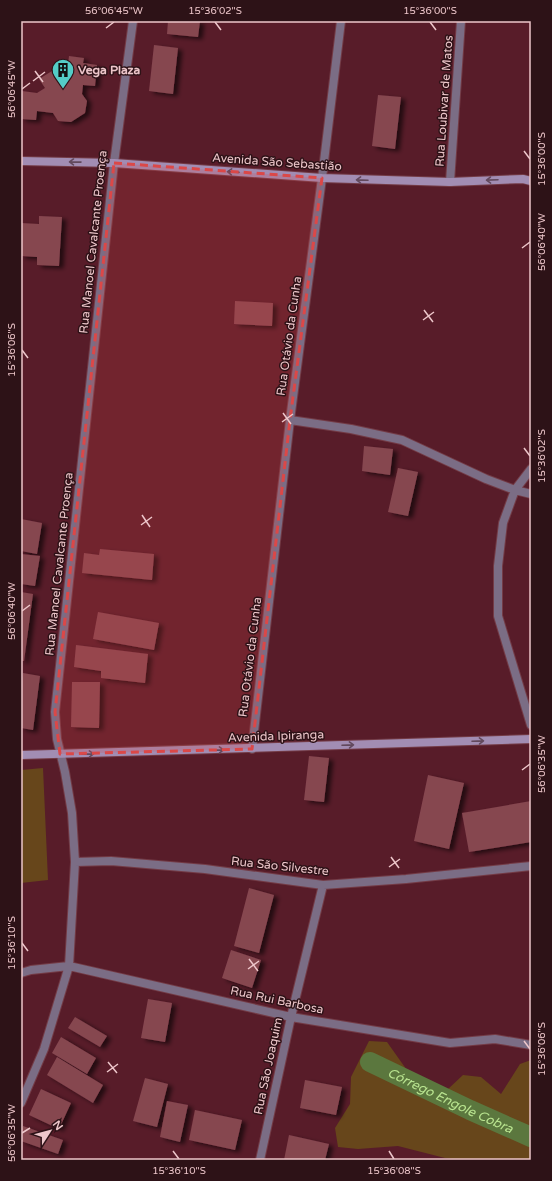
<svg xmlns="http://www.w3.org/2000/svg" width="552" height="1181" font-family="'Varela Round',sans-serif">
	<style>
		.green { fill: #67461b }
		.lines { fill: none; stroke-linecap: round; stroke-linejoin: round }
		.canal { stroke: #5b773e; stroke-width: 20 }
		.building { fill: #864650; filter: url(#shadow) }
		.street-casing { stroke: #733b46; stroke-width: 10 }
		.secondary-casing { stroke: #733b46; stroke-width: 10 }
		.street { stroke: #7b6d85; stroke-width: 8 }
		.secondary { stroke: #a28db3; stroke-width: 8 }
		.oneway { stroke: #62495d }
		.marked { fill: #db4848; fill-opacity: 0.2; stroke: #db4848; stroke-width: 3; stroke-dasharray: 8 5; stroke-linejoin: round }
		.ticks { fill: none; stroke: #edc6ca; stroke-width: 1.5 }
		.labels { text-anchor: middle; stroke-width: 3; stroke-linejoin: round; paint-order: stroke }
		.poi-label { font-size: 12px; font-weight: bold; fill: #edc6ca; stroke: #2d1217; text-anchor: start }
		.street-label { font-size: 12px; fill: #edc6ca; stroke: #2d1217 }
		.water-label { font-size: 13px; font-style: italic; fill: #b9e490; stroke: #2d1217 }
		.neatline { fill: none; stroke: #edc6ca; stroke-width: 1.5 }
		.ticks-label { font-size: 10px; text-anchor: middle; fill: #edc6ca }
	</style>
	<defs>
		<filter id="shadow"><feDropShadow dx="4.5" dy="2.5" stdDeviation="2" flood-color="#0009"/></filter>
	</defs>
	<rect width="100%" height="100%" fill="#581c29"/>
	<path class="green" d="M43,768L48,880L21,883V770Z
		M369,1041L387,1042L409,1073L447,1090L463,1075L481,1077L501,1094L520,1064L531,1060V1160H460L445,1158L398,1146L358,1149L338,1147L335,1128L350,1104L351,1077Z"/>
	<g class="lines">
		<path class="canal" id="s1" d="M370,1062L470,1110L531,1137"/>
	</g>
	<path class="building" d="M168,21H200L198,37L167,34Z
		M154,45L178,48L173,94L149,91Z
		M69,56L84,58L83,63L97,65L95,86L83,85L82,94L87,101L85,113L71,122L58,121L53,113L37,111L36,120L21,119L22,91L37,93L45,88L39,79L52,71L58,80L67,74Z
		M378,95L401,97L395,149L372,146Z
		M39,216L62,217L59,266L37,265V257L21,256V223L39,224Z
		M235,301L273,303L272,326L234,324Z
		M364,446L393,449L390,475L362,471Z
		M398,468L418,472L408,516L388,512Z
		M21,519L42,523L37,554L21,551Z
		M100,549L154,554L152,580L82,573L84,553L99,555Z
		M21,554L40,556L35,586L21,584Z
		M21,592L33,594L24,661H21Z
		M98,612L159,623L154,650L93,639Z
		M76,645L148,654L145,683L101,678V671L74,667Z
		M23,673L40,676L33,730L21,728V691Z
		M72,682H100L99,728L71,727Z
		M309,756L329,758L324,802L304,800Z
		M428,775L464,783L449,849L414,841Z
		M531,801V842L469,852L462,813Z
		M249,888L274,895L259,953L234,946Z
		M231,950L261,960L252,988L222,978Z
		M148,999L172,1003L165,1042L141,1038Z
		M75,1017L107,1036L100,1047L68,1028Z
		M61,1037L96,1058L87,1074L52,1053Z
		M57,1057L103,1085L93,1103L47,1075Z
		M145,1078L168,1084L157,1127L133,1121Z
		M305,1080L342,1087L336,1115L300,1108Z
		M41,1089L71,1103L59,1129L29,1115Z
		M167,1101L188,1105L180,1142L160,1137Z
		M195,1110L242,1120L235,1150L189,1140Z
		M23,1126L63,1140L58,1154L21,1141V1133Z
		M289,1135L329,1144L325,1160H284Z"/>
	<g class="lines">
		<g class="street-casing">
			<path id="street" d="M450,182L461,21
				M290,420L351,429L402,440L486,479L515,490L531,494
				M531,469L515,490L503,523L498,566V616L531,725
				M252,749L290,420L322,178L341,21
				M75,862L111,861L205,869L323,885L406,879L531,866
				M21,973L31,970L69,966L291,1017L450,1043L495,1039L531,1045
				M21,1103L44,1049L69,966L75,862L72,813L65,772L57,739L55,712L114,163L133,21
				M260,1160L291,1017L323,885"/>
		</g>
		<g class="secondary-casing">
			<path id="secondary" d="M21,161L114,163L322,178L450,182L523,179L531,181
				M21,755L531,739"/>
		</g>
		<use href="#street" class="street"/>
		<use href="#secondary" class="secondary"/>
	</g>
	<defs><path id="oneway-shaft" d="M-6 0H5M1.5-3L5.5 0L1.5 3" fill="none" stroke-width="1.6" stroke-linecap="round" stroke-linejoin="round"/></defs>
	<g class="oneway">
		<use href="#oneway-shaft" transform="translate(75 162) rotate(-179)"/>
		<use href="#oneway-shaft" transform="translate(233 172) rotate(-176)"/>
		<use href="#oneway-shaft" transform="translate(362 180) rotate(-178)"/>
		<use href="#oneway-shaft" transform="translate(492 180) rotate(178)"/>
		<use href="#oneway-shaft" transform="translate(478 741) rotate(-2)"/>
		<use href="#oneway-shaft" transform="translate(348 745) rotate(-2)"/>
		<use href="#oneway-shaft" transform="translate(218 750) rotate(-2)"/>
		<use href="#oneway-shaft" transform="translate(88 754) rotate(-2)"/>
	</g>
	<path class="marked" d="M114,163L322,178L290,420L252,749L60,754L55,712Z"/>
	<path class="ticks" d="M215,22L221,30M430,22L436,30M106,28L114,22M35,71L43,82M33,81L45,72M22,89L30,83M524,151L530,159M522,248L530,242M424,310L433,322M423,320L434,312M22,350L28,358M283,413L291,424M282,422L293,414M524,448L530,456M142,515L150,527M141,525L152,517M22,611L30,605M522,770L530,764M391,857L399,868M389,867L400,859M22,943L28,951M249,959L258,971M248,969L259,961M524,1041L530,1049M108,1062L117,1073M107,1072L118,1064M22,1133L30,1128M173,1151L179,1159M389,1151L394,1159"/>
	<defs>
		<g id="building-pin" transform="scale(1.15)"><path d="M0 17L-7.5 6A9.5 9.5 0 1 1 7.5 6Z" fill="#54cdc7" stroke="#2d1217"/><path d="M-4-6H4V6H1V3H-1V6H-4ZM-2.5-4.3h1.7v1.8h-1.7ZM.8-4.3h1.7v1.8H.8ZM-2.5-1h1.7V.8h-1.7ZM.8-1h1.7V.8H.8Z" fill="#111"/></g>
	</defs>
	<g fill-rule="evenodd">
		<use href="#building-pin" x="63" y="70"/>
	</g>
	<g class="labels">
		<g class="poi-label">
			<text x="78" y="74">Vega Plaza</text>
		</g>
		<g class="street-label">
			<text transform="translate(444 101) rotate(-86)" y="4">Rua Loubivar de Matos</text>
			<text transform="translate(277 162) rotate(4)" y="4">Avenida São Sebastião</text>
			<text transform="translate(93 242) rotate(-84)" y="4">Rua Manoel Cavalcante Proença</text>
			<text transform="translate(289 336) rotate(-82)" y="4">Rua Otávio da Cunha</text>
			<text transform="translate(59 564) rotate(-84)" y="4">Rua Manoel Cavalcante Proença</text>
			<text transform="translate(250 657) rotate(-83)" y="4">Rua Otávio da Cunha</text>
			<text transform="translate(276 736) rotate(-2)" y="4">Avenida Ipiranga</text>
			<text transform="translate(280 866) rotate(6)" y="4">Rua São Silvestre</text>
			<text transform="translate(277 1000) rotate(12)" y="4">Rua Rui Barbosa</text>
			<text transform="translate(268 1066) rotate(-78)" y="4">Rua São Joaquim</text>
		</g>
		<g class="water-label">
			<text dy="5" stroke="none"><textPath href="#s1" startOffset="89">Córrego Engole Cobra</textPath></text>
		</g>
	</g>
	<rect width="552" height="1181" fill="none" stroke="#2d1217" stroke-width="44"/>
	<g transform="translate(50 1131) rotate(54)" stroke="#2d1217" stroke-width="3" paint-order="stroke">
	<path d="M0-3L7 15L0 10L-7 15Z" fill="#edc6ca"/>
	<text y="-6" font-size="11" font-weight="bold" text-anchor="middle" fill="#edc6ca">N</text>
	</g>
	<rect x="22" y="22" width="508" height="1137" class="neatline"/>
	<g class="ticks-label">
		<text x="114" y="14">56°06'45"W</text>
		<text x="215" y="14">15°36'02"S</text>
		<text x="430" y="14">15°36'00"S</text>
		<text transform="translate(11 89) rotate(-90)" y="4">56°06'45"W</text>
		<text transform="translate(541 159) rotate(-90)" y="4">15°36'00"S</text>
		<text transform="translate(541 242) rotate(-90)" y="4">56°06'40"W</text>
		<text transform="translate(11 350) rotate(-90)" y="4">15°36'06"S</text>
		<text transform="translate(541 456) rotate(-90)" y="4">15°36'02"S</text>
		<text transform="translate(11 611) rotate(-90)" y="4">56°06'40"W</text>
		<text transform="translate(541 764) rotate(-90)" y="4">56°06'35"W</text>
		<text transform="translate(11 943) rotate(-90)" y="4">15°36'10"S</text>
		<text transform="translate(541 1049) rotate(-90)" y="4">15°36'06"S</text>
		<text transform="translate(11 1133) rotate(-90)" y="4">56°06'35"W</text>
		<text x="179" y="1174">15°36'10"S</text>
		<text x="394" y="1174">15°36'08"S</text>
	</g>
</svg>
